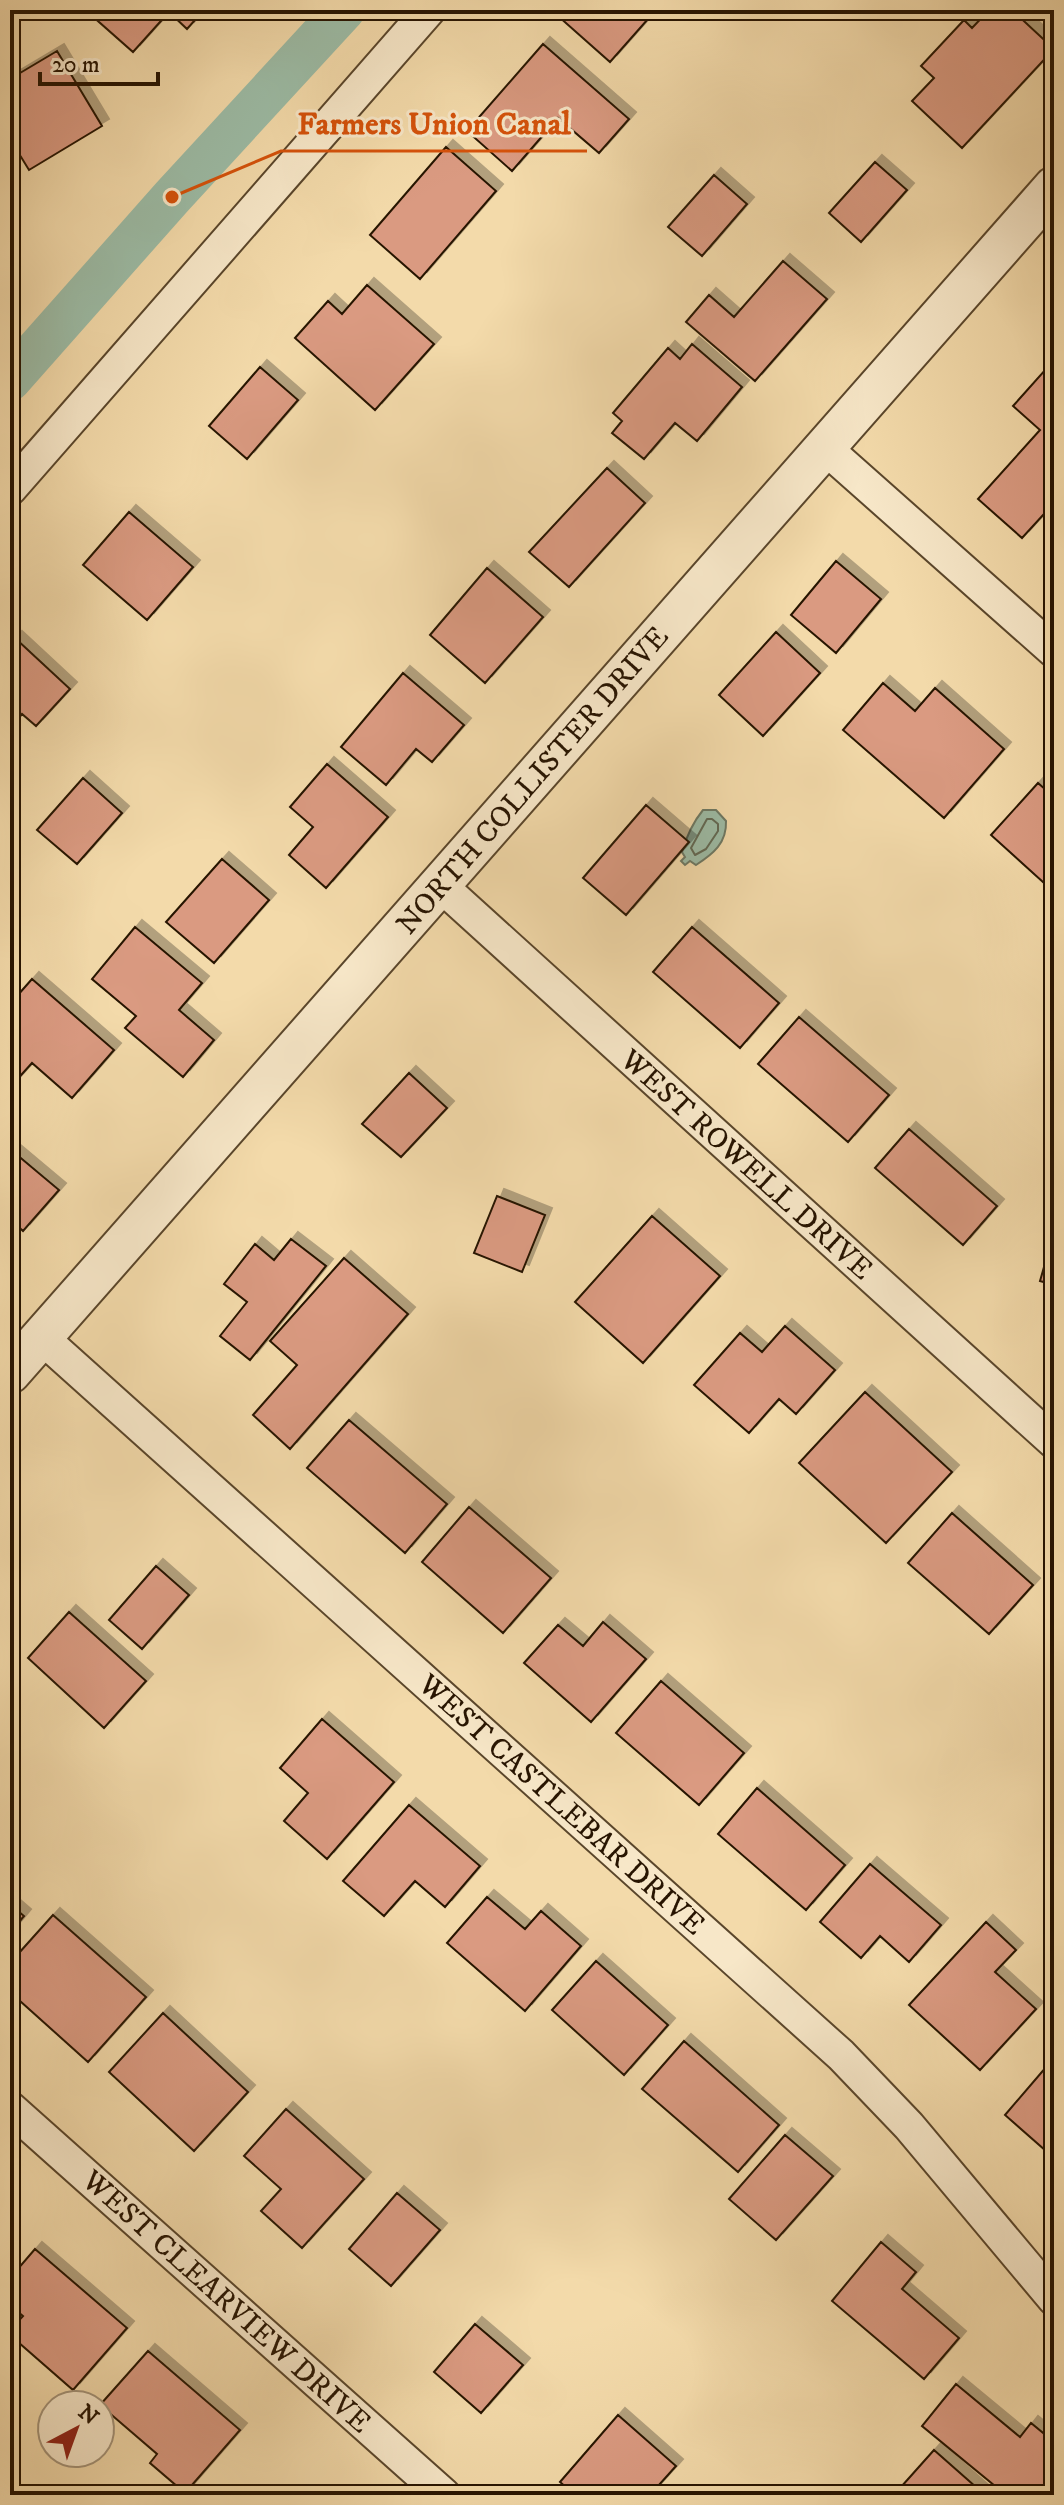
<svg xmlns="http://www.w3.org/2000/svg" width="1064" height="2505" font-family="'IM FELL DW Pica',serif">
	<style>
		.water { fill: #9cbba5; stroke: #6d7863; stroke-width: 2 }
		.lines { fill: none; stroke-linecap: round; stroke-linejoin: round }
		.shore { stroke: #626853; stroke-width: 2 }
		.canal { stroke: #9cbba5; stroke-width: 42 }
		.building { fill: #da9a81; stroke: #271401; stroke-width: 2; filter: url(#shadow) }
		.minor-casing { stroke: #5a462b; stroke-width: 36 }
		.tertiary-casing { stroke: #5a462b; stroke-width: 44 }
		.minor { stroke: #f7e7c8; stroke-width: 32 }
		.tertiary { stroke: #f7e7c8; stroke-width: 40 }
		.labels { text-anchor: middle; stroke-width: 6; stroke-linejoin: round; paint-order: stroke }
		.street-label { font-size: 30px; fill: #271401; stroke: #f7e7c8 }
		.leader { fill: none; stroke: #d5520b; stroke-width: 3 }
		.callout-dot { fill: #d5520b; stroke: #f7e7c8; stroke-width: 3 }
		.callout-label { font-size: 32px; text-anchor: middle; font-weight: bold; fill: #d5520b; stroke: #f7e7c8; stroke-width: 6; stroke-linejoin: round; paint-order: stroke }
	</style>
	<defs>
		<filter id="shadow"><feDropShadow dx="7" dy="-7" stdDeviation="0" flood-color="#0004"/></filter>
	</defs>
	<rect width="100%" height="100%" fill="#f3daaa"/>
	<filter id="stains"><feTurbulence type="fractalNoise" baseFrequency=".0025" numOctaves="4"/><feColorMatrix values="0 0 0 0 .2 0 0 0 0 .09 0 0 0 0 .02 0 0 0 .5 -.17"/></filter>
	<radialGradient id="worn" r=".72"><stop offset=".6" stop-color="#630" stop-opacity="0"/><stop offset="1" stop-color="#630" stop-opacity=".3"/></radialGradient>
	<path class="water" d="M703,810H716L726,821C727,843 713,854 696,865L690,861L685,865L681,861L685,857L682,852C686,838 694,821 703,810Z"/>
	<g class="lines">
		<path class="shore" d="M707,819H712L718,824V831L706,849L695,855L691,848Z"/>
		<path class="canal" d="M10,380L172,197L344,10"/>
	</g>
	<path class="building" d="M93,10H204L187,29L169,12L133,52L90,14Z
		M564,10H656L610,62L558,16Z
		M989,10H1012L1054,49L962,148L912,101L934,78L921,66L964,20L972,28Z
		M543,44L629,119L599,153L558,118L512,171L467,131Z
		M57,51L102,126L29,170L10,139V79Z
		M446,147L496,191L420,279L370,235Z
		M875,162L907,190L861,242L829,213Z
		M714,175L747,204L702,256L668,227Z
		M783,261L827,299L755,381L686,322L709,295L734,317Z
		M367,285L434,344L375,410L295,338L328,301L342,314Z
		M692,344L742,387L697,441L675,423L644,459L612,433L622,421L613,413L668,348L680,359Z
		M1054,360V503L1022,538L978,499L1040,430L1013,406Z
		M260,367L298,400L247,459L209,426Z
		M607,468L645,503L569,587L529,552Z
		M129,512L193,567L147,620L83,565Z
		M836,561L881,599L836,653L791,615Z
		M487,568L543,617L485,683L430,635Z
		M776,632L820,673L763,736L719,695Z
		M15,638L70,689L36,726L22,714L10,727V643Z
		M403,673L464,725L432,762L416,749L386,785L341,747Z
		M883,683L915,711L935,688L1004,749L944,818L843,730Z
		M327,764L388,817L326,888L289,855L313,827L290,807Z
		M83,778L122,813L77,864L37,830Z
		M1038,783L1054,797V892L991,835Z
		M646,805L689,842L626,915L583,878Z
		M222,859L269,900L214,963L166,922Z
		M135,927L202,983L179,1010L214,1040L183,1077L125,1028L136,1016L92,979Z
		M692,927L779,1003L740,1048L653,972Z
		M32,979L114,1050L72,1098L32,1063L13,1084L10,1081V1004Z
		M799,1017L889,1095L848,1142L758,1064Z
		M409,1073L447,1108L401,1157L362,1124Z
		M909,1129L997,1206L963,1245L875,1168Z
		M10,1149L59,1190L23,1231L12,1221L10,1223Z
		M497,1196L545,1215L522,1272L474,1253Z
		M652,1216L720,1276L643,1363L575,1302Z
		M1054,1232V1285L1040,1281Z
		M291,1239L326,1266L250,1360L220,1336L247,1302L224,1284L255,1244L274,1260Z
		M344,1258L408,1314L290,1449L253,1415L297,1365L270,1341Z
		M785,1326L835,1370L796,1414L779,1399L749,1433L694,1385L740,1333L762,1352Z
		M865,1392L952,1472L886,1543L799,1463Z
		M349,1420L447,1504L405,1553L307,1468Z
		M469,1507L551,1578L503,1633L422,1562Z
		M952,1513L1033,1585L989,1634L908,1563Z
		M156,1566L189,1595L142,1649L109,1620Z
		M69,1612L146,1681L104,1728L28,1658Z
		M603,1622L646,1659L591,1722L524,1663L558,1625L583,1646Z
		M661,1681L744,1753L699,1805L616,1733Z
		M322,1719L394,1782L327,1859L284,1821L308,1793L280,1768Z
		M757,1788L845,1865L806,1910L718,1834Z
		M409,1805L480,1866L445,1907L415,1881L384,1916L343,1881Z
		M870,1864L941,1925L909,1962L880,1936L861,1958L820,1922Z
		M487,1897L525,1929L541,1911L581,1946L525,2011L447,1943Z
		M10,1904L24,1916L10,1933Z
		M53,1915L146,1997L88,2062L10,1992V1963Z
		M986,1922L1016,1950L995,1972L1036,2009L980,2070L909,2005Z
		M596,1961L668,2025L624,2075L552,2010Z
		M163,2013L248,2092L194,2151L109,2072Z
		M684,2041L779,2125L738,2172L642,2089Z
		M1047,2066L1054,2072V2158L1005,2115Z
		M286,2109L364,2179L302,2248L261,2211L281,2189L244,2156Z
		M785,2135L833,2176L776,2240L729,2199Z
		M397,2193L440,2230L391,2286L349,2249Z
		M881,2242L916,2272L902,2289L959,2338L924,2379L832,2301Z
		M35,2249L127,2328L73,2390L10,2335V2330L23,2316L10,2305V2278Z
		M475,2324L523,2365L481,2413L434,2372Z
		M148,2351L240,2430L185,2493L150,2463L157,2454L100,2405Z
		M956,2384L1020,2437L1031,2423L1054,2442V2478L1040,2495H1006L922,2426Z
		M618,2415L676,2466L650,2495H575L560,2482Z
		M934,2450L985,2495H910L901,2487Z"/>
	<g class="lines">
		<g class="minor-casing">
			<path id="minor" d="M824,447L1054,651
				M10,489L429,10
				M440,885L1054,1442
				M41,1337L841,2055L909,2126L1054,2299
				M10,2108L444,2495"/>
		</g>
		<g class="tertiary-casing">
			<path id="tertiary" d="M10,1373L1054,187"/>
		</g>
		<use href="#minor" class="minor"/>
		<use href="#tertiary" class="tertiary"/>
	</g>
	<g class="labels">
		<g class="street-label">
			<text transform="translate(532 780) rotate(-49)" y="10">NORTH COLLISTER DRIVE</text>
			<text transform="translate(747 1164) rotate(42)" y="10">WEST ROWELL DRIVE</text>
			<text transform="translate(562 1804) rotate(42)" y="10">WEST CASTLEBAR DRIVE</text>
			<text transform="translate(227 2301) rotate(42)" y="10">WEST CLEARVIEW DRIVE</text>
		</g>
	</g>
	<path class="leader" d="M172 197L281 151H587"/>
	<circle class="callout-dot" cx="172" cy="197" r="8"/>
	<g class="callout-label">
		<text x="434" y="134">Farmers Union Canal</text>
	</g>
	<rect width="1064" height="2505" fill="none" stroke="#f3daaa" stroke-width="40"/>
	<rect x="12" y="12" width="1040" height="2481" fill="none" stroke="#271401" stroke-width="4"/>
	<rect x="20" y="20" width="1024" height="2465" fill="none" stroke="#271401" stroke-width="2"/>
	<g transform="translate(76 2429) rotate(41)"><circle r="38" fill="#f7e7c8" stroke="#a49378" stroke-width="2"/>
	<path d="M0-6L14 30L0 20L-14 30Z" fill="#8f2418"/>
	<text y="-12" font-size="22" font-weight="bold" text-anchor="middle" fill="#271401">N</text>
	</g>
	<path d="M40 72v12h118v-12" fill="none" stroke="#271401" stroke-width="4"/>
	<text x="52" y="72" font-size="24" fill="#271401" stroke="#f7e7c8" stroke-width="6" paint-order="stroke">20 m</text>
	<rect width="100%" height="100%" filter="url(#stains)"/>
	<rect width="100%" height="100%" fill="url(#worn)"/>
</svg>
